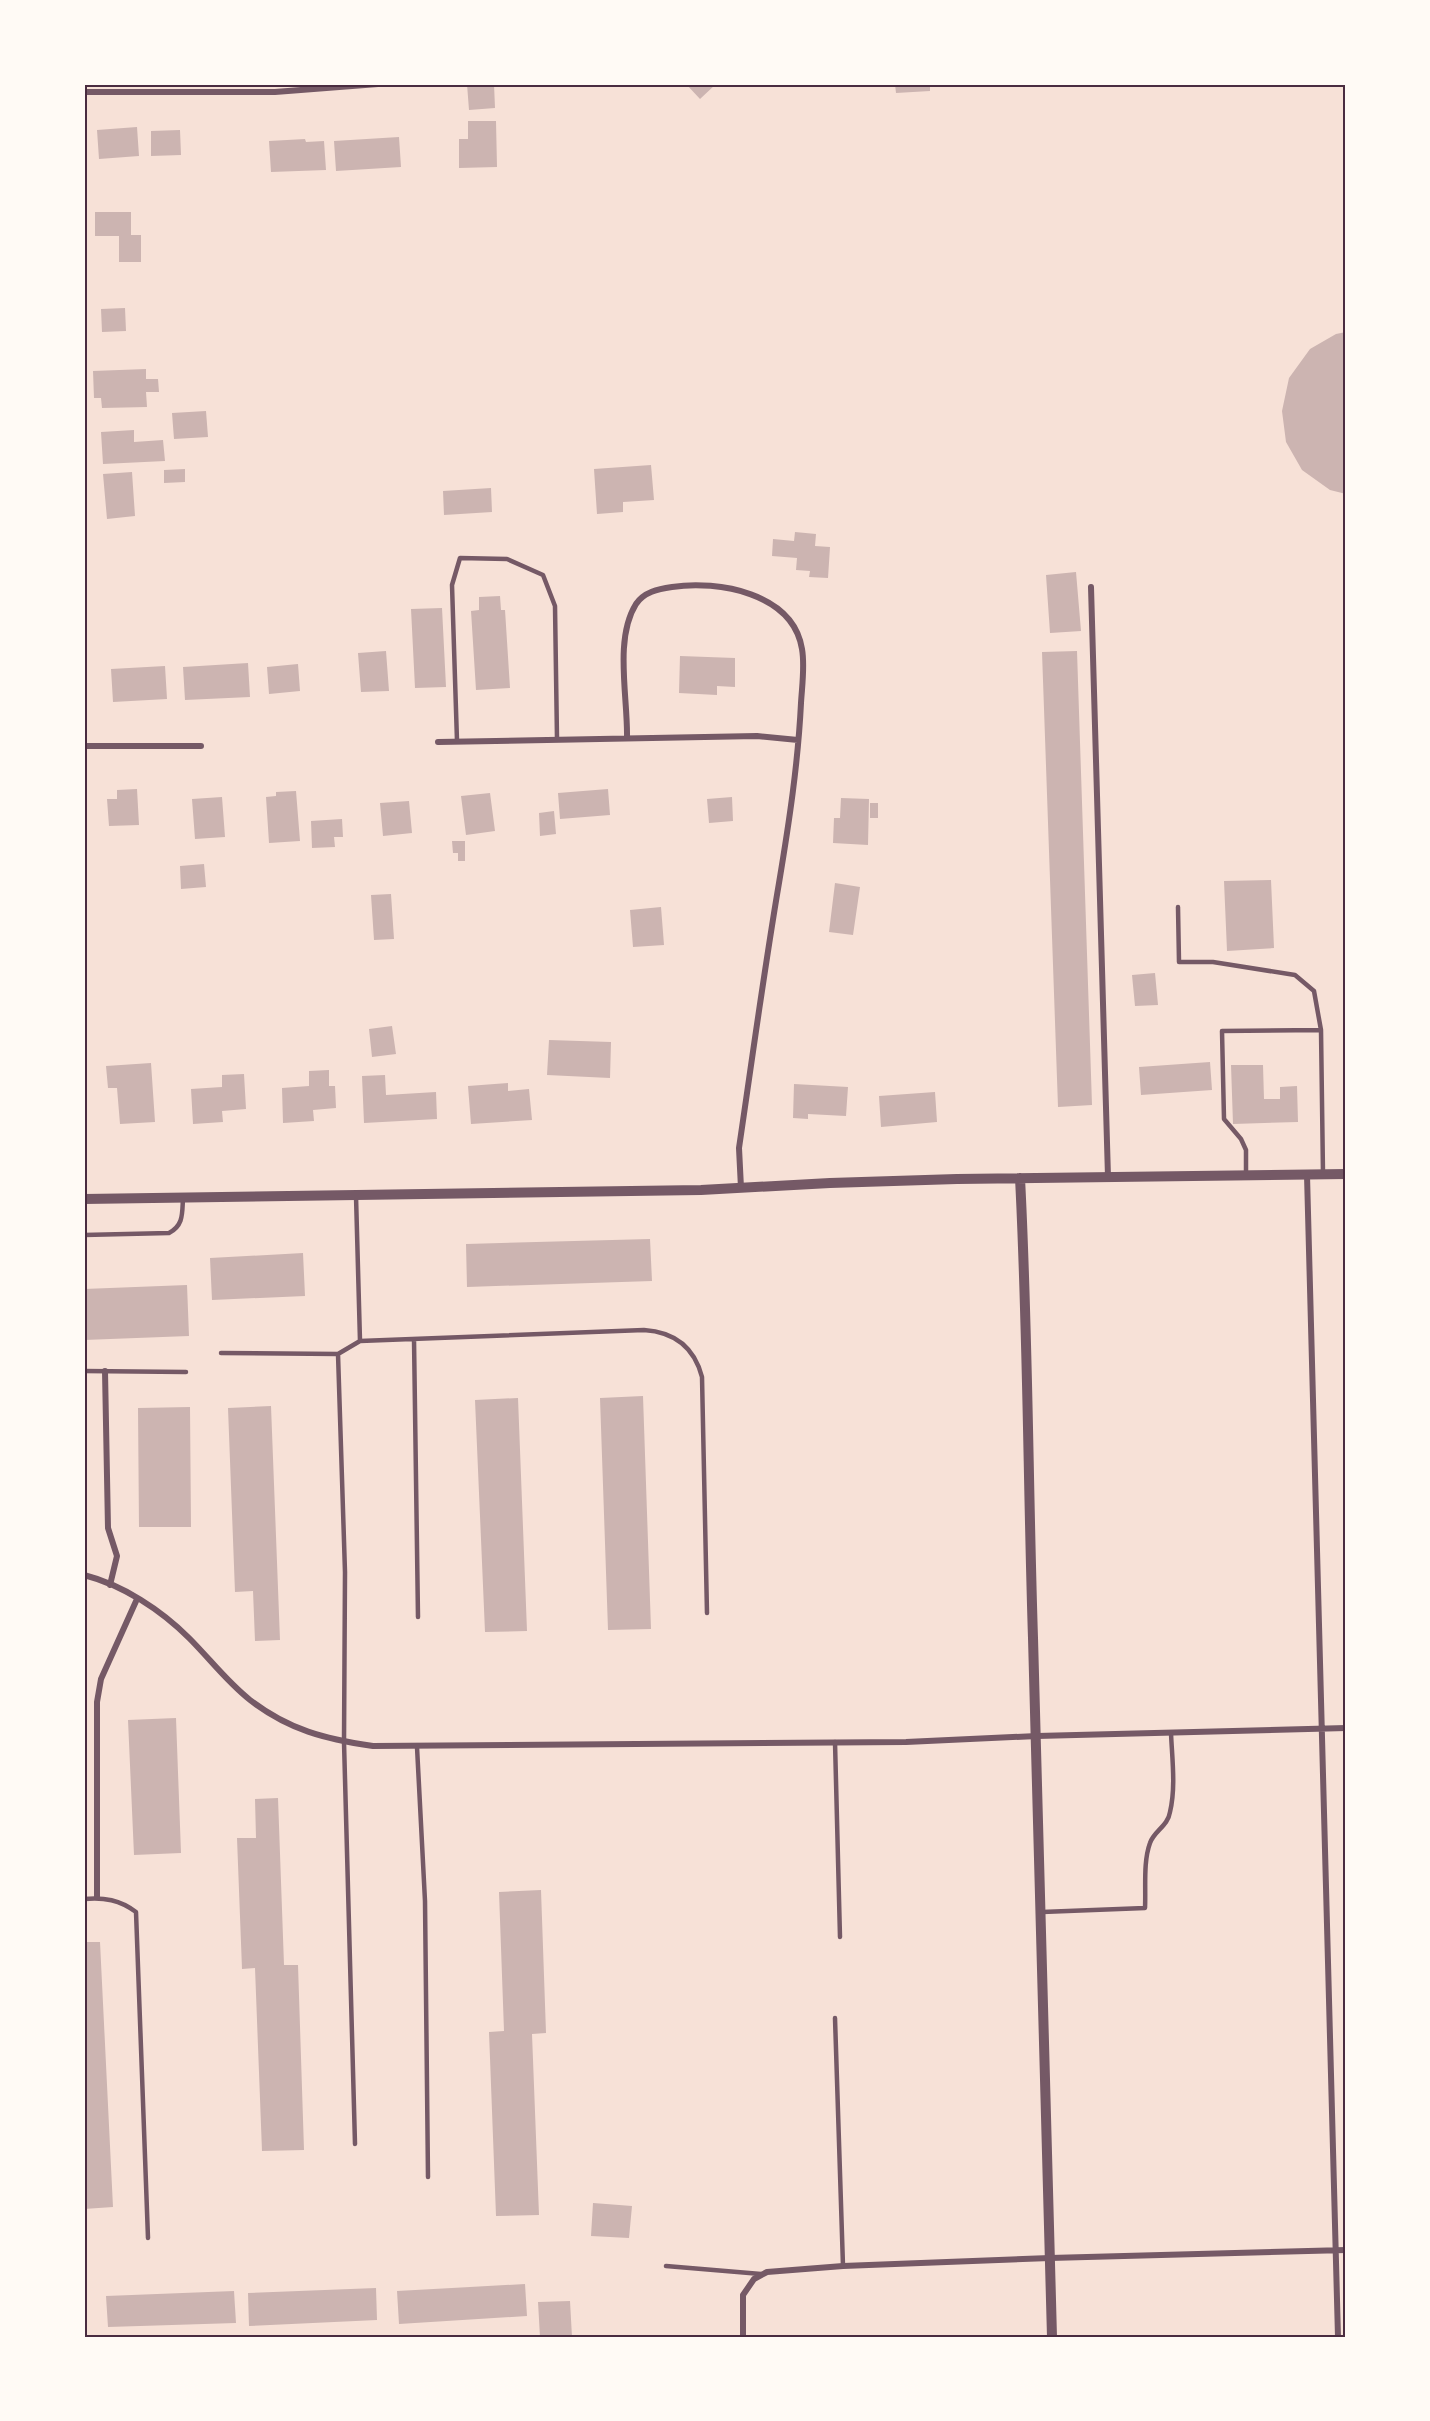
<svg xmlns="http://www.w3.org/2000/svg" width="1430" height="2421" font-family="Lora,serif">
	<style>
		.building { fill: #ccb4b1 }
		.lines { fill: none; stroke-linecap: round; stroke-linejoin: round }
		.service { stroke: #755966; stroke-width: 4.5 }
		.minor { stroke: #755966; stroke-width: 6 }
		.tertiary { stroke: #755966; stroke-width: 10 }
		.neatline { fill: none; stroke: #4a2c40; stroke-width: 2 }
	</style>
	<rect width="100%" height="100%" fill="#f7e1d7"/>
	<path class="building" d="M467,84H494L495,108L469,110Z
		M686,84H716L700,99Z
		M895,84H930V91L896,93Z
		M468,121H496L497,167L459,168V139H468Z
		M137,127L139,156L99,159L97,130Z
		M180,130L181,155L151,156V131Z
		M399,137L401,167L336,171L334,141Z
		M305,139L306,142L324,141L326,170L271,172L269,141Z
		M95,212H131V235H141V262H119V236H95Z
		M125,308L126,331L102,332L101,309Z
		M1346,332V494L1330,490L1302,470L1286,442L1282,411L1289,378L1310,349L1336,334Z
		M146,369V379H158L159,392H146L147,407L102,408L101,398H94L93,371Z
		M206,411L208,437L174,439L172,413Z
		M134,430V442L163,440L165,461L103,464L101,432Z
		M651,465L654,500L623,502V512L597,514L594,469Z
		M185,469V482L164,483V470Z
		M132,472L135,516L107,519L103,474Z
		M491,488L492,512L444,515L443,491Z
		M795,532L816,534L815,546L830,547L828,578L809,577L810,571L796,570L797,558L772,556L773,539L794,541Z
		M1076,572L1081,631L1050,633L1046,575Z
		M500,596L501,610H505L510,688L476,690L471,611L479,610V597Z
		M442,608L446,687L415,688L411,609Z
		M386,651L389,691L361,692L358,653Z
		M1077,651L1092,1105L1058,1107L1042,652Z
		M680,656L735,658V687L717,686V695L679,693Z
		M248,663L250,697L185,700L183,667Z
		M298,664L300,691L269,694L267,667Z
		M165,666L167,699L113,702L111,669Z
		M137,789L139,825L109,826L107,799H117V790Z
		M608,789L610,815L560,819L558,793Z
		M296,791L300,841L269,843L266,797L276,796V792Z
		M490,793L495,831L466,835L461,796Z
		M222,797L225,837L195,839L192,799Z
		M732,797L733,821L709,823L707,799Z
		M841,798L869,799L868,845L833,843L834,818H840Z
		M409,801L412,833L383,836L380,803Z
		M870,803H878V818H870Z
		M554,811L556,834L540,836L539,813Z
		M342,819L343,837H334L335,847L312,848L311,821Z
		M452,841H465V861H458V853H453Z
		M204,864L206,887L181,889L180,866Z
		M1271,880L1274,948L1227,951L1224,881Z
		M835,883L860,887L853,935L829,932Z
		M391,894L394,939L374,940L371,895Z
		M661,907L664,945L633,947L630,910Z
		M1155,973L1158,1005L1135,1006L1132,975Z
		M392,1026L396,1054L372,1057L369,1029Z
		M549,1040L611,1042L610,1078L547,1075Z
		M1210,1062L1212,1090L1141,1095L1139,1067Z
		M151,1063L155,1122L120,1124L117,1088H108L106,1066Z
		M1231,1065H1263L1264,1099H1280V1087L1297,1086L1298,1122L1233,1124Z
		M329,1070V1086H335L336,1108L313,1110L314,1121L283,1123L282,1088L309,1086V1071Z
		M244,1074L246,1109L222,1111L223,1122L193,1124L191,1089L222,1087V1075Z
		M385,1075L386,1095L436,1092L437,1119L364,1123L362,1076Z
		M508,1083V1091L529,1089L532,1120L471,1124L468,1086Z
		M794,1084L848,1087L846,1116L808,1114V1119L793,1118Z
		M935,1092L937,1122L881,1127L879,1096Z
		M650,1239L652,1281L467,1287L466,1244Z
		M303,1253L305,1296L212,1300L210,1258Z
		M187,1285L189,1336L84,1340V1289Z
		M643,1396L651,1629L608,1630L600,1398Z
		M518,1398L527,1631L485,1632L475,1400Z
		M271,1406L280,1640L255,1641L253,1591L235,1592L228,1408Z
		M190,1407L191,1527H139L138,1408Z
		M176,1718L181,1853L134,1855L128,1720Z
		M278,1798L284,1965H298L304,2150L262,2151L255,1968L242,1969L237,1838H256L255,1799Z
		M541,1890L546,2033L532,2034L539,2215L496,2216L489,2032L504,2031L499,1892Z
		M84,1942H100L113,2207L84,2209Z
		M593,2203L632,2206L629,2238L591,2236Z
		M525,2284L527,2316L399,2324L397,2291Z
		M376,2288L377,2320L249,2326L248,2293Z
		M234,2291L236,2323L108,2327L106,2296Z
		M570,2301L572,2337H540L538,2302Z"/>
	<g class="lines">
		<path class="service" d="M457,741L452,585L460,558L507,559L543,575L555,606L557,739
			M1178,907L1179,962H1213L1295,975L1314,991L1321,1030L1323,1174
			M1246,1174V1150L1241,1139L1224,1119L1222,1031L1321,1030
			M356,1196L360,1341
			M84,1235L169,1233C184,1225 182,1213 183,1198
			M414,1339L418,1617
			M221,1353L338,1354L360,1341L644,1330C674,1332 694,1346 702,1377L707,1613
			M338,1354L345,1572L344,1742L355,2144
			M84,1371L186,1372
			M835,1742L840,1937
			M417,1747L425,1901L428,2177
			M84,1899C104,1897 120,1900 136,1912L148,2238
			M1042,1912L1145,1908C1146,1888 1143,1862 1150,1843C1154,1831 1168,1826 1170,1812C1176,1787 1172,1758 1171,1733
			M835,2018L843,2266
			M666,2266L761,2274"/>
		<path class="minor" d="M84,92H275L378,84
			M1091,587L1108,1177
			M627,738C628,698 614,639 636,604C644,592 658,589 672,587C718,580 793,593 802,649C805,666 802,686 801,703C798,764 789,823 779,883C764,971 752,1060 739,1148L741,1188
			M438,742L757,736L798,740
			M84,746H201
			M1307,1175L1338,2337
			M105,1371L108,1528L117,1556L110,1585
			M84,1575C123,1585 161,1610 189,1638C210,1659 227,1682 250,1700C289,1730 325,1739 373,1746L906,1742L1037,1736L1346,1728
			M97,1897V1702L101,1679L137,1599
			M743,2337V2295L754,2279L767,2272L843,2266L1050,2258L1346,2250"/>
		<path class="tertiary" d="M1020,1178C1028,1332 1028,1485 1033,1638C1041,1871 1047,2104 1052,2337
			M84,1199L701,1190L830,1183L957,1179L1346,1174"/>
	</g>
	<rect width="1430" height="2421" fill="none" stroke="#fffaf5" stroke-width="171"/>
	<rect x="86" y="86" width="1258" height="2250" class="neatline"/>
</svg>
